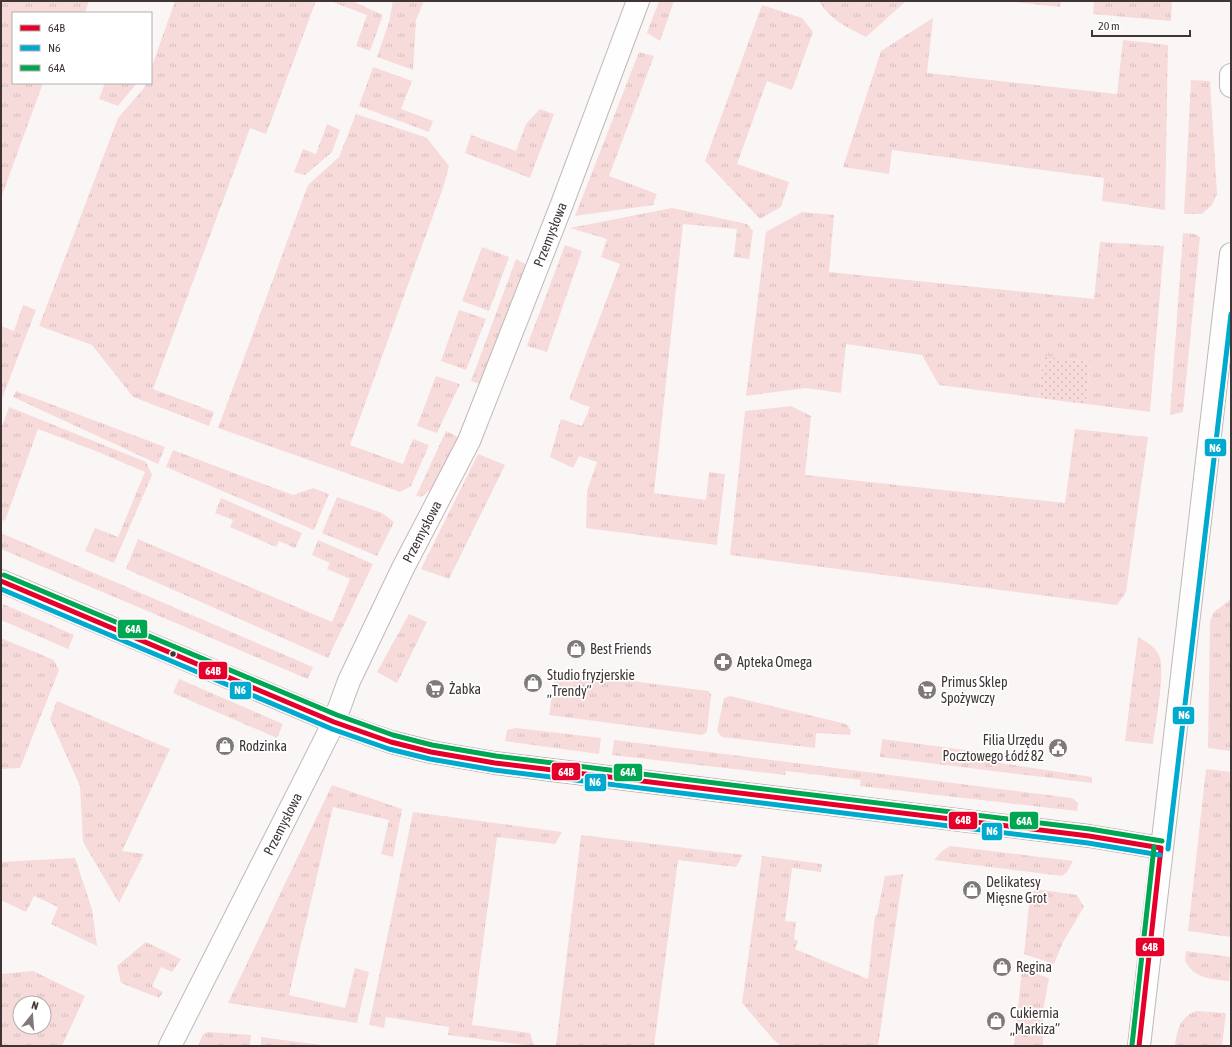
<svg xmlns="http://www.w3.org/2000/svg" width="1232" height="1047" font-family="'Asap Condensed',sans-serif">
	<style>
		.grass { fill: url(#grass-tufts); fill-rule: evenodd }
		.park { fill: url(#park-dots) }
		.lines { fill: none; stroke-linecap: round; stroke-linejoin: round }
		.street-casing { stroke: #c0b8b8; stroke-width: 24 }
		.secondary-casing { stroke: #c0b8b8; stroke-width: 24 }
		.street { stroke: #fefefe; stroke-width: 22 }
		.secondary { stroke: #fefefe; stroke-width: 22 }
		.bus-1-casing { stroke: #fff; stroke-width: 8 }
		.bus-2-casing { stroke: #fff; stroke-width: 8 }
		.bus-3-casing { stroke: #fff; stroke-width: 8 }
		.bus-1 { stroke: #e4002b; stroke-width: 5 }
		.bus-2 { stroke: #00a9ce; stroke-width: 5 }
		.bus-3 { stroke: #00a651; stroke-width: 5 }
		.bus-dot { fill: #3f3535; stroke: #fff; stroke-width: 1.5 }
		.labels { text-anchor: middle; stroke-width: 3.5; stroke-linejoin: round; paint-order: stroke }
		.street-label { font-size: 14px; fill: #3f3535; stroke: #fff }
		.poi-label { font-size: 14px; fill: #3f3535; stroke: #fff; text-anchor: start }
		.line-badge { stroke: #fff; stroke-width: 1.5 }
		.badge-label { font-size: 11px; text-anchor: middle; font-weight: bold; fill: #fff }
	</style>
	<defs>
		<pattern id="grass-tufts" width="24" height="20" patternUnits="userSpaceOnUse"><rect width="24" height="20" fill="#f7dada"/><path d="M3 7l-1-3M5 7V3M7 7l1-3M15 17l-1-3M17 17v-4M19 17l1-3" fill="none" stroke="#d5bcbc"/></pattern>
		<pattern id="park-dots" width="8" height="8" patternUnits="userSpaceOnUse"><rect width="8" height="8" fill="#f7dada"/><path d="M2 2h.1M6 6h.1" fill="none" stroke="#d5bcbc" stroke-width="1.8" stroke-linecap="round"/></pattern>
	</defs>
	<rect width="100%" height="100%" fill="#fbf6f6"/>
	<path class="grass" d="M1,1H89L85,13H13V83H43L1,198Z
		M175,1H316L266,134L250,128L153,389L214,412L209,426L133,397L92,345L39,326L118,118L144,88L146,83H151V69Z
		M330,1H352L383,15L370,51L356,46L367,15Z
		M393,1H424L416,20L413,70L377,57L389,22Z
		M659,1H674L660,41L647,33Z
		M819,1H906L866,37C847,27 830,20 819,1Z
		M1004,1H1061L1060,7Z
		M1094,1H1172L1171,21L1093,14Z
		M762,5L802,18L813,32L792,90L767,81L737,164L789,182L781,207L760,219L705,161Z
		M933,18L927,73L1117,94L1123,40L1168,45L1165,210L1102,201L1104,178L892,150L889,174L843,167L881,51Z
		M639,52L654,56L609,176L657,194L653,205L575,216Z
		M373,67L412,81L401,109L433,121L429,132L359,106Z
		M1191,80L1210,81L1217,194L1212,205L1202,214H1184Z
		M105,83H137L118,106L99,99Z
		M540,109L554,114L530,178L465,153L471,135L516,151L526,124Z
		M356,114L427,138L449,166L443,188L350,445L403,464L413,439L429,445L411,486L400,492L218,428L308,185L339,157Z
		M327,124L340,130L332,152L305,175L294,172L303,149L316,154Z
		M672,208L747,224L753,231L749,259L734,257L737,229L683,224L654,493L706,500L709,472L725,474L717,545L586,528L587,491L597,462L579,456L573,468L550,457L561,419L582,426L590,407L569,399L620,264L601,257L607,239L570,228Z
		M802,212L834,215L829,272L1094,299L1100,242L1164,246L1150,412L1086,404L1090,362L1043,356L1039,398L939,385L922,355L846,344L841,393L806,388L746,396L766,232Z
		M1183,233L1195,234L1200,237L1183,412L1170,415Z
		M565,245L582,251L547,352L527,346Z
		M482,247L509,257L489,311L462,301Z
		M516,259L527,265L483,385L471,381Z
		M23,305L36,310L1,401V326L14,331Z
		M459,310L486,319L466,370L441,361Z
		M436,376L460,384L437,433L417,426Z
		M16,391L165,447L158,464L13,397Z
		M791,406L811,416L805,475L1065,503L1075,429L1148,437L1126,592L1117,605L730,555L745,411Z
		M9,407L146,462L152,475L114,563L85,551L95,528L118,537L145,472L96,451L38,429L5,521L1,519V429Z
		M446,431L460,438L435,486L421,497L416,496Z
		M173,450L293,495L313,488L329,494L314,530L166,467Z
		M478,454L505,465L449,579L421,569Z
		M337,497L382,513L394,522L377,556L322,533Z
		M221,498L302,533L295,548L279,541L276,547L230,527L233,520L215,513Z
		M1,533L313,667L308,679L1,549Z
		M138,539L332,622L350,579L327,569L330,563L312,555L318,540L373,564L328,658L126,569Z
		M1231,599V751L1208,748L1210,622L1213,613Z
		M3,604L74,635L68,649L1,620Z
		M409,614L427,622L397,683L377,672Z
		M1138,637C1147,642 1154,646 1159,655C1166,670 1155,725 1153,744L1125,741Z
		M1,638L54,660L59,670L20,768L1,769Z
		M556,671L708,691L711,694L707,732L702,735L549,715Z
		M179,679L283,724L277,738L173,693Z
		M730,696L846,724L851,730L850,735L816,733L815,748L722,737L717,731L724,698Z
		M57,701L170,749L122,851L144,854L119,903L83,842L80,786L50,719Z
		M516,728L601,738L599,754L505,741L507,730Z
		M882,739L988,753L987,761L1092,777V783L880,757Z
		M614,740L1072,798L1078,803L1077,811L860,786L861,780L786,771L785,775L612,755Z
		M1206,769L1231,772V937L1188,931Z
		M332,785L402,809L393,857L381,854L389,820L333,807L289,995L345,1008L355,968L369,972L357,1023L228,1003Z
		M413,812L562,832L555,844L497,837L472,1025L530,1033L534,1046L448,1035L449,1027L386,1017L384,1028L369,1025Z
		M581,835L743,855L736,867L678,860L654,1046H556Z
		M950,846L1073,861L1067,872L1062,876L934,860L942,851Z
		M762,856L822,864L821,872L792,868L785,921L796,922L794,939L798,941L795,949L868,979L875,916L877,915L885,876L903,874L878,1046H781L772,1038L742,1003Z
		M75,858L92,909L97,946L51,924L58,907L34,896L26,912L1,900V862Z
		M1036,889L1077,895L1084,907L1063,942L1054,964L1024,954L1030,894Z
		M146,942L181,959L172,972L161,967L152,986L163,992L159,998L121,983L117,966Z
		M1186,951L1231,957L1229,981C1211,979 1195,979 1185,961Z
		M1022,969L1049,978L1043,1011V1046L1014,1045Z
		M33,971L85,996L62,1046H1V974ZM20,1003H44V1027H20Z
		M1196,1011L1226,1013L1222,1046H1175C1177,1030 1180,1017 1196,1011Z
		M208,1032L251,1035L250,1046H198L203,1034Z
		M261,1037L328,1046H261Z"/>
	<path class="park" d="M1043,356L1090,362L1086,404L1039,398Z"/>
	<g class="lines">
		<g class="street-casing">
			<g id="street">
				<path id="s1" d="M170,1046L313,764L334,722L349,681L403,568L469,441L562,204L638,1"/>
			</g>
		</g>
		<g class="secondary-casing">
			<path id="secondary" d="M1231,75V86
				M1,581L334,722L391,742L431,752L495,763L1089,836L1161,848
				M1139,1046L1231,254"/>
		</g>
		<use href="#street" class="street"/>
		<use href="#secondary" class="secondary"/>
		<g class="bus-1-casing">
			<path id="bus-1" d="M1,581L334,722L391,742L431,752L495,763L1089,836L1161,848
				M1139,1046L1161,848"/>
		</g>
		<g class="bus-2-casing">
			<path id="bus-2" d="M1,589L332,729L389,749L430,759L494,770L1088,843L1160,855
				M1168,849L1231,314"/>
		</g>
		<g class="bus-3-casing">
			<path id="bus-3" d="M4,575L337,715L393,735L432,745L496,756L1090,829L1162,841
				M1132,1045L1154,847"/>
		</g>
		<use href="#bus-1" class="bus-1"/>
		<use href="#bus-2" class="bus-2"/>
		<use href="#bus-3" class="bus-3"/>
	</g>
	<defs>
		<g id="shop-disc" transform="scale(1)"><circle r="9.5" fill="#817979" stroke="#fff"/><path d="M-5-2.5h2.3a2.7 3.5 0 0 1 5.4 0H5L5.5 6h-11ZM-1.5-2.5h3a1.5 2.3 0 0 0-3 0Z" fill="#fff"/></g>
		<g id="pharmacy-disc" transform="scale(1)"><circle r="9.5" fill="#817979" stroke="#fff"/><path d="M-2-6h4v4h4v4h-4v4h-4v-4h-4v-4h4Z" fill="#fff"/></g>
		<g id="supermarket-disc" transform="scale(1)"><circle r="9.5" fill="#817979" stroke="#fff"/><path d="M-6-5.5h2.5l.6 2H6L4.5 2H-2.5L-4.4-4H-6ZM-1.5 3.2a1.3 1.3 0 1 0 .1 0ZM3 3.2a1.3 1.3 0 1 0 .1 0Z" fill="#fff"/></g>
		<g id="civic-disc" transform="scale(1)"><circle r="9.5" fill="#817979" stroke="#fff"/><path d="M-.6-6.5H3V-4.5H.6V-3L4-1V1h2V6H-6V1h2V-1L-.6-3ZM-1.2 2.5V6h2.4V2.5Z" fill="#fff"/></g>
	</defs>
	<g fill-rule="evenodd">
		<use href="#shop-disc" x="576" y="649"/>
		<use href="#pharmacy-disc" x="723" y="662"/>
		<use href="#shop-disc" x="533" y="683"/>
		<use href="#supermarket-disc" x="435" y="689"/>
		<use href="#supermarket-disc" x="927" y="690"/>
		<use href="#shop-disc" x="225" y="746"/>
		<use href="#civic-disc" x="1058" y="748"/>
		<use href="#shop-disc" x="972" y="890"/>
		<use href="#shop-disc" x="1002" y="967"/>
		<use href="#shop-disc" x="996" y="1021"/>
	</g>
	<circle class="bus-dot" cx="173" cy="654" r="3.5"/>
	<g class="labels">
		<g class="street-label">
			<text dy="5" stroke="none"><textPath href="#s1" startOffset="897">Przemysłowa</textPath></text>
			<text dy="5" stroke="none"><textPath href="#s1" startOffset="573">Przemysłowa</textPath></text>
			<text dy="5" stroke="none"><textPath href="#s1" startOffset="249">Przemysłowa</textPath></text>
		</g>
		<g class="poi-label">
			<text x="590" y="654">Best Friends</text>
			<text x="737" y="667">Apteka Omega</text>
			<text x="547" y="680">Studio fryzjerskie<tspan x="547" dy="16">„Trendy”</tspan></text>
			<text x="941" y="687">Primus Sklep<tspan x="941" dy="16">Spożywczy</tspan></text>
			<text x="449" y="694">Żabka</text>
			<text x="1044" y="745" text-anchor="end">Filia Urzędu<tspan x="1044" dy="16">Pocztowego Łódź 82</tspan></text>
			<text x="239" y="751">Rodzinka</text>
			<text x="986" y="887">Delikatesy<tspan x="986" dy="16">Mięsne Grot</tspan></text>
			<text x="1016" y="972">Regina</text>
			<text x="1010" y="1018">Cukiernia<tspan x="1010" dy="16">„Markiza”</tspan></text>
		</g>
	</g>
	<g class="line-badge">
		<rect x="1204" y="438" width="23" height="19" rx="4" fill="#00a9ce"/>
		<rect x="117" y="619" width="31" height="20" rx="4" fill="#00a651"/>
		<rect x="198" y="661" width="30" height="19" rx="4" fill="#e4002b"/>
		<rect x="229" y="681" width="23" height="19" rx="4" fill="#00a9ce"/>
		<rect x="1172" y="706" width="23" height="19" rx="4" fill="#00a9ce"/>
		<rect x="551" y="762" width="30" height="19" rx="4" fill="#e4002b"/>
		<rect x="613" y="763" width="30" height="19" rx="4" fill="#00a651"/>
		<rect x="584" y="773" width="23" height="19" rx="4" fill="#00a9ce"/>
		<rect x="948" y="811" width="30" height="19" rx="4" fill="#e4002b"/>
		<rect x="1009" y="811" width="30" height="19" rx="4" fill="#00a651"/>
		<rect x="981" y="822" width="22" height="19" rx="4" fill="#00a9ce"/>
		<rect x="1135" y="937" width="30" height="20" rx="4" fill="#e4002b"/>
	</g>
	<g class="badge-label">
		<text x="1215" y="452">N6</text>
		<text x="133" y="633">64A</text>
		<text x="213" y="675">64B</text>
		<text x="240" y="694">N6</text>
		<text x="1184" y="719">N6</text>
		<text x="566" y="776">64B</text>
		<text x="628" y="776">64A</text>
		<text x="595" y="786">N6</text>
		<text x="963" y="824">64B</text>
		<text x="1024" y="825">64A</text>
		<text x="992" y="835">N6</text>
		<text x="1150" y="951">64B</text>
	</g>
	<rect width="1232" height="1047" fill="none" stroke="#3f3535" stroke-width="4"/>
	<rect x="12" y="12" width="140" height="72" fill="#ffffff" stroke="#b2aeae"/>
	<rect x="20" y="25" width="20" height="6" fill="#e4002b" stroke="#b2aeae"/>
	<text x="48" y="32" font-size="12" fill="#3f3535">64B</text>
	<rect x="20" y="45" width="20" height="6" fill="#00a9ce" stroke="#b2aeae"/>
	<text x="48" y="52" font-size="12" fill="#3f3535">N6</text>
	<rect x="20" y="65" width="20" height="6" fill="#00a651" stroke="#b2aeae"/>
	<text x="48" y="72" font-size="12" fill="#3f3535">64A</text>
	<g transform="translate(32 1015) rotate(17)"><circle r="19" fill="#ffffff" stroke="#b2aeae"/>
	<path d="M0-3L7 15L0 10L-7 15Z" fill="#817979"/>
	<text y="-6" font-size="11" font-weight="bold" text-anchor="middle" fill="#3f3535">N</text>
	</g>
	<path d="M1092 30v6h98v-6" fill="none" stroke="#3f3535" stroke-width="2"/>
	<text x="1098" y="30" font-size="12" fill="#3f3535" stroke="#ffffff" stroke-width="3" paint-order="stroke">20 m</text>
</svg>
